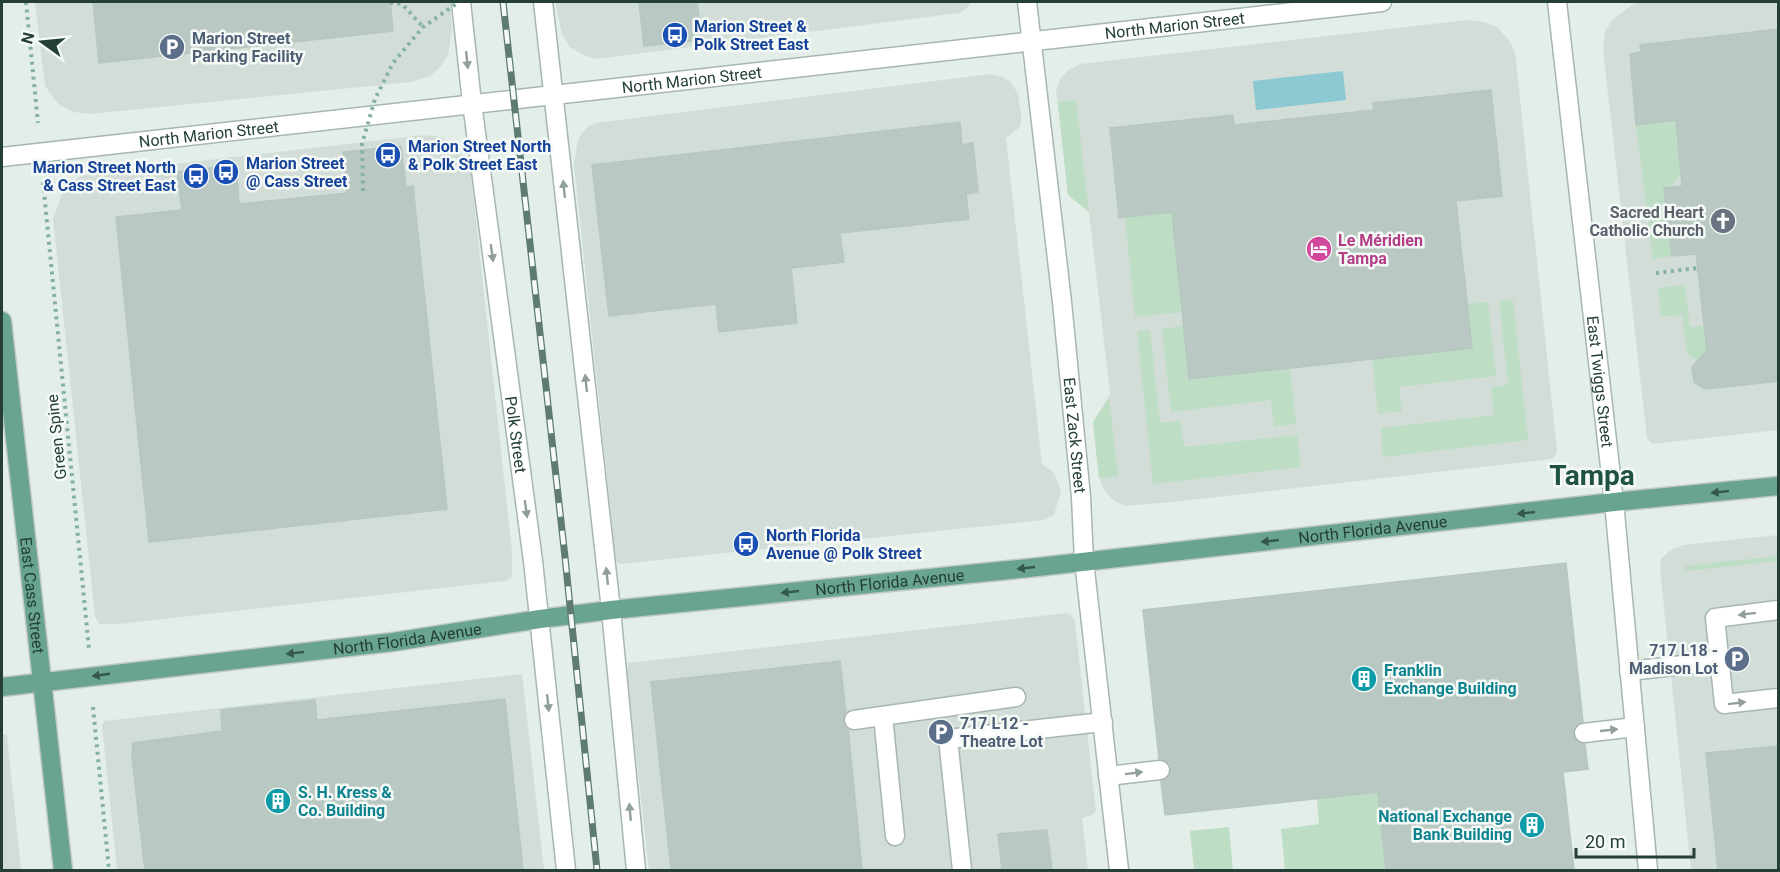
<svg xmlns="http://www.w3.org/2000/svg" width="1780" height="872" font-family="Roboto,sans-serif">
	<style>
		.built { fill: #d2ddd8 }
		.green { fill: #bddec5 }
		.water { fill: #8dc9d2 }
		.building { fill: #b9c8c2; stroke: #b6c7c0; stroke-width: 1.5 }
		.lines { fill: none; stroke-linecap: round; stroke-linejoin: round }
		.minor-casing { stroke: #a6b6b0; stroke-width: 21 }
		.major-casing { stroke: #c1c9c7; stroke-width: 21 }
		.path { stroke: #85b1a2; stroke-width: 4; stroke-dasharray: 3 4.5; stroke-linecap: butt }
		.minor { stroke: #fff; stroke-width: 18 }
		.major { stroke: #69a392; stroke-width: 18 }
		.rail-casing { stroke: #5e7b72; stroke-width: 7 }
		.rail { stroke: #f5faf7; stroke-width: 4.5; stroke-dasharray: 14; stroke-linecap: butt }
		.path-bridge { stroke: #85b1a2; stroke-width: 4; stroke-dasharray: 3 4.5; stroke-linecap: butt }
		.oneway { fill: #919f9b }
		.oneway2 { fill: #34584e }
		.labels { text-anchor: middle; stroke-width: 5; stroke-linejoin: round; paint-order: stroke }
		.street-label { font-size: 16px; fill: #233f37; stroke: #f5faf7 }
		.transit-label { font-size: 16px; font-weight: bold; fill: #164399; stroke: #f5faf7; text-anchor: start }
		.service-label { font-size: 16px; font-weight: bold; fill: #4e5e75; stroke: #f5faf7; text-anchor: start }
		.worship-label { font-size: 16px; font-weight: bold; fill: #5b616d; stroke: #f5faf7; text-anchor: end }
		.hotel-label { font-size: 16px; font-weight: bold; fill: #b23c85; stroke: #f5faf7; text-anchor: start }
		.culture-label { font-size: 16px; font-weight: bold; fill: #0d838f; stroke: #f5faf7; text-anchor: start }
		.town-label { font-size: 28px; font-weight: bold; fill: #1f5244; stroke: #f5faf7 }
	</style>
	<rect width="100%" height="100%" fill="#e4eee9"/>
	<path class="built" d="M35,2H450L452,29L448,55L440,67L430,76L411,82L90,114L74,112L58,104L45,86Z
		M555,2H972L967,8L959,13L596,59L584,55L570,47L562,34Z
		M1636,2H1778V430L1652,444L1647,438L1603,50L1605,32L1612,20Z
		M1467,20L1484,22L1498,28L1508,39L1515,51L1557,451L1555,457L1552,459L1172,502L1125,506L1113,500L1104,490L1099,478L1093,422L1110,394L1089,212L1068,195L1056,90L1060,79L1068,70L1080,64Z
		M991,74L1002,77L1011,82L1018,94L1021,113V126L1006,138L1042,464L1054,473L1061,491L1054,515L1044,520L1034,521L620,564L616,561L574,165L578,139L586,128L595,123Z
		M424,135L441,137L454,146L464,157L471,174L512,552V577L506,581L119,624H99L95,616L53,219L64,188L81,176L89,174Z
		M1778,535V870H1691L1660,569L1661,559L1669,551L1683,545Z
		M1066,613L1071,615L1075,622L1096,811L1092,815L1082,818L1088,870H649L627,674L628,663Z
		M522,674L544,870H117L102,726L104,721Z
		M2,734L7,735L21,870H2Z"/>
	<path class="green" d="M1076,100L1089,212L1068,195L1058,102Z
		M1702,117C1695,135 1685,185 1664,188L1672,256L1653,259L1636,125Z
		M1172,212L1182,312L1135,317L1125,217Z
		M1685,285L1690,327L1704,326L1708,357L1693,359L1687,353L1682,315L1661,317L1658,288Z
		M1513,300L1528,440L1383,457L1381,428L1494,415L1491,387L1508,385L1499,301Z
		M1488,302L1496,376L1399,387L1402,411L1378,414L1372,358L1472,348L1467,304Z
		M1184,326L1189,379L1290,367L1296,424L1274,427L1271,400L1171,412L1162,329Z
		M1150,330L1160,423L1180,421L1184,447L1297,435L1301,467L1153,484L1137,331Z
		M1109,398L1118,476L1099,478L1093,422Z
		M1778,556V561L1686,571L1685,566Z
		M1378,792L1386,870H1285L1281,829L1319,824L1317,799Z
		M1229,827L1233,870H1194L1190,831Z"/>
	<path class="water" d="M1343,71L1346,100L1256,110L1253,81Z"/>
	<path class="building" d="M93,2H390L393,31L99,63Z
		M639,2H697L702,40L644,46Z
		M1779,29V381L1705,389L1694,382L1692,367L1707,350L1696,254L1672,256L1664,188L1682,186L1676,120L1636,125L1630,54L1641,52L1640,45Z
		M1491,90L1502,196L1456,201L1472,348L1189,379L1172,212L1119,218L1110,128L1233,115L1234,125L1374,110L1373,103Z
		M960,122L962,145L973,143L978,192L966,194L969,219L840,233L844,262L791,268L797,323L719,332L716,304L609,316L592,165Z
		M401,146L406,187L413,186L447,509L149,542L116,217L182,210L177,172L236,165L239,204L347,193L343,152Z
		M1566,563L1583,722L1577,724L1573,734L1575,740L1585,744L1588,769L1563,772L1574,870H1386L1378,792L1165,815L1161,781L1167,779L1171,769L1169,763L1159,759L1143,610Z
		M840,661L846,713L843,721L848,729L862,870H671L651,682Z
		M505,699L523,870H145L132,758L133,743L222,731L221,710L315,700L317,720Z
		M1779,746V870H1718L1706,753Z
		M1047,830L1052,870H1002L998,834Z"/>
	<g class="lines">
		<g class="minor-casing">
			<g id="minor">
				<path id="s1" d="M461,2L472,103L533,561L566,870"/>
				<path d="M543,2L611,610L636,870"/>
				<path id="s2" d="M1027,2L1062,302L1081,497L1084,561L1119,870"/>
				<path id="s3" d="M1557,2L1614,502L1648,870"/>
				<path id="s4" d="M2,157L1382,2"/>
				<path d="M1778,610L1715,618L1724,704L1778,698"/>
				<path d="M1629,671L1720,661"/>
				<path d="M883,716L895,836"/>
				<path d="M854,720L1016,697"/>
				<path d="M1584,733L1635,727"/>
				<path d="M1108,776L1160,770"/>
				<path d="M962,870L948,739L1103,722"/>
			</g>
		</g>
		<g class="major-casing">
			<g id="major">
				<path id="s5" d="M2,321L63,870"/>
				<path id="s6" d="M2,687L393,642L540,619L611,610L1029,568L1614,502L1778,486"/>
			</g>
		</g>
		<path class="path" d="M26,2L38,123
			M390,3L402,4L423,27
			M43,182L89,649
			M1656,273L1698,268
			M93,707L109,870"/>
		<use href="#minor" class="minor"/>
		<use href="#major" class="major"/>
		<g class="rail-casing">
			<path id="rail" d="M503,2L565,557L597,870"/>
		</g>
		<use href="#rail" class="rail"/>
		<path class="path-bridge" d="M363,191L362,144L375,99L393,63L423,27L459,2"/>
	</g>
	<defs><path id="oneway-solid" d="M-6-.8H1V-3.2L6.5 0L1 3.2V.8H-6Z" transform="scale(1.5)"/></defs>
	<g class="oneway">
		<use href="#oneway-solid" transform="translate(467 60) rotate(84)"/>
		<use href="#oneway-solid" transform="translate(564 189) rotate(-96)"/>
		<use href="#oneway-solid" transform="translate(492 253) rotate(82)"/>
		<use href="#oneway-solid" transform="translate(586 383) rotate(-96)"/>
		<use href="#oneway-solid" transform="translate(526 509) rotate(82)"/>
		<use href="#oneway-solid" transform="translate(607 576) rotate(-96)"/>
		<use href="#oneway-solid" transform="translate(1747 614) rotate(173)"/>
		<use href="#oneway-solid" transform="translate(548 703) rotate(84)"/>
		<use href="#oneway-solid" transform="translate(1737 703) rotate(-7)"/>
		<use href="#oneway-solid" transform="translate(1609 730) rotate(-6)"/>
		<use href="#oneway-solid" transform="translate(1134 773) rotate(-7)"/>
		<use href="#oneway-solid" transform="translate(630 812) rotate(-95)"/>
	</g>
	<g class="oneway2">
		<use href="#oneway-solid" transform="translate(1720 492) rotate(174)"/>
		<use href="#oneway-solid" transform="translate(1526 513) rotate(174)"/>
		<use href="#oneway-solid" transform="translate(1270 541) rotate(174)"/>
		<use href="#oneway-solid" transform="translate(1026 568) rotate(174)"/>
		<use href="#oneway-solid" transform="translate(790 592) rotate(174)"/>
		<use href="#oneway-solid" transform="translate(295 653) rotate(174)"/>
		<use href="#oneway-solid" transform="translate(101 675) rotate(172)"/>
	</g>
	<defs>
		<g id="bus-disc" transform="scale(1.35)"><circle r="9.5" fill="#1a4fb4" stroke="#f5faf7"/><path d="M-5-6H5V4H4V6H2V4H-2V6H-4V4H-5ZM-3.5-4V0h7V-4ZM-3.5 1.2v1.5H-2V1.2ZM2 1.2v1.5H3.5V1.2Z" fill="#fff"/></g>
		<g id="parking-disc" transform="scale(1.35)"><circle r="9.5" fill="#5c6f8a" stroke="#f5faf7"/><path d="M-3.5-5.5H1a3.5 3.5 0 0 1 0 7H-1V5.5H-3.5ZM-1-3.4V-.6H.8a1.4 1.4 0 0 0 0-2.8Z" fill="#fff"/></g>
		<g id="church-disc" transform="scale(1.35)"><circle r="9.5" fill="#6b7280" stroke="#f5faf7"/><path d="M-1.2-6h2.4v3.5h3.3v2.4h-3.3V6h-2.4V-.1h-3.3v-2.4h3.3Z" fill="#fff"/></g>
		<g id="hotel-disc" transform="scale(1.35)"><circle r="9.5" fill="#d1479c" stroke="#f5faf7"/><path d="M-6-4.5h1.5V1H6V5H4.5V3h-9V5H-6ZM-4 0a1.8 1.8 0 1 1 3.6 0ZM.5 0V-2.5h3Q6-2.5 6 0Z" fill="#fff"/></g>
		<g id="building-disc" transform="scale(1.35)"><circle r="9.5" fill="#0f9aa8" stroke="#f5faf7"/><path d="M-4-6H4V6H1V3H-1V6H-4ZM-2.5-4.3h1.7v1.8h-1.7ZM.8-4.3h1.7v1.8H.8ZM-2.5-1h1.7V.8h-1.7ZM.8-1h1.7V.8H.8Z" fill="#fff"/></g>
	</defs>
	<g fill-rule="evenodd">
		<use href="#bus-disc" x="675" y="35"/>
		<use href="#parking-disc" x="172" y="47"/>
		<use href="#bus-disc" x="388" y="155"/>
		<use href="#bus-disc" x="226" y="172"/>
		<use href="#bus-disc" x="196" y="176"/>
		<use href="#church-disc" x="1723" y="221"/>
		<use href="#hotel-disc" x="1319" y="249"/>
		<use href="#bus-disc" x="746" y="544"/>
		<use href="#parking-disc" x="1737" y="659"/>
		<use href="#building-disc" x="1364" y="679"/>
		<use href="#parking-disc" x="941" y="732"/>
		<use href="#building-disc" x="278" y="801"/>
		<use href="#building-disc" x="1532" y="825"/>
	</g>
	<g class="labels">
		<g class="street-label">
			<text dy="6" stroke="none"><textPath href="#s4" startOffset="1180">North Marion Street</textPath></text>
			<text dy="6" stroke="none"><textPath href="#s4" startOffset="694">North Marion Street</textPath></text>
			<text dy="6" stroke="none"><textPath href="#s4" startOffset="208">North Marion Street</textPath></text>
			<text dy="6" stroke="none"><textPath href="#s3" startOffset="382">East Twiggs Street</textPath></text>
			<text dy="6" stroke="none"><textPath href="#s1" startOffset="436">Polk Street</textPath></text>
			<text dy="6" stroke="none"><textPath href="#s2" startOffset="436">East Zack Street</textPath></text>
			<text transform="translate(56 437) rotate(-96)" y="6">Green Spine</text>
			<text dy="6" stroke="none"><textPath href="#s6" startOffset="1380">North Florida Avenue</textPath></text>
			<text dy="6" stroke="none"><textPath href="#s6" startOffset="894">North Florida Avenue</textPath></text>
			<text dy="6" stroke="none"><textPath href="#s5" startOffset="276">East Cass Street</textPath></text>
			<text dy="6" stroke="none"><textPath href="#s6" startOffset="408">North Florida Avenue</textPath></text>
		</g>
		<g class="transit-label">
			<text x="694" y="32">Marion Street &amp;<tspan x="694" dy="18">Polk Street East</tspan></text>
			<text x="408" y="152">Marion Street North<tspan x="408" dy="18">&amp; Polk Street East</tspan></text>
			<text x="246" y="169">Marion Street<tspan x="246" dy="18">@ Cass Street</tspan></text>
			<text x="176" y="173" text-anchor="end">Marion Street North<tspan x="176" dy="18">&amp; Cass Street East</tspan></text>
			<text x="766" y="541">North Florida<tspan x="766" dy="18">Avenue @ Polk Street</tspan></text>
		</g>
		<g class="service-label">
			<text x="192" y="44">Marion Street<tspan x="192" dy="18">Parking Facility</tspan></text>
			<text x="1718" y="656" text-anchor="end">717 L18 -<tspan x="1718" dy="18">Madison Lot</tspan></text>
			<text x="960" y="729">717 L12 -<tspan x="960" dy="18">Theatre Lot</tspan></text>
		</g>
		<g class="worship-label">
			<text x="1704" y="218">Sacred Heart<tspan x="1704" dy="18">Catholic Church</tspan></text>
		</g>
		<g class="hotel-label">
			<text x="1338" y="246">Le Méridien<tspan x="1338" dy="18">Tampa</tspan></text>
		</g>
		<g class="culture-label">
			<text x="1384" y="676">Franklin<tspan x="1384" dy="18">Exchange Building</tspan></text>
			<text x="298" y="798">S. H. Kress &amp;<tspan x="298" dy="18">Co. Building</tspan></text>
			<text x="1512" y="822" text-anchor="end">National Exchange<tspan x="1512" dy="18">Bank Building</tspan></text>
		</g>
		<g class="town-label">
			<text x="1592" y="485">Tampa</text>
		</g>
	</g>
	<rect width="1780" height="872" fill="none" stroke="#233f37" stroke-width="6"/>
	<g transform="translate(42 42) rotate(285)" stroke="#f5faf7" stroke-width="4.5" paint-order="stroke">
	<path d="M0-4.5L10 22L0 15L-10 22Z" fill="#233f37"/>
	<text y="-9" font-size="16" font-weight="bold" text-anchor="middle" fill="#233f37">N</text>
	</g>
	<path d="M1576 848v9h118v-9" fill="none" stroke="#233f37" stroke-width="3"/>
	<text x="1585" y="848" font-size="18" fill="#233f37" stroke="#f5faf7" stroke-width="4.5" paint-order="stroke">20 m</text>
</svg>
